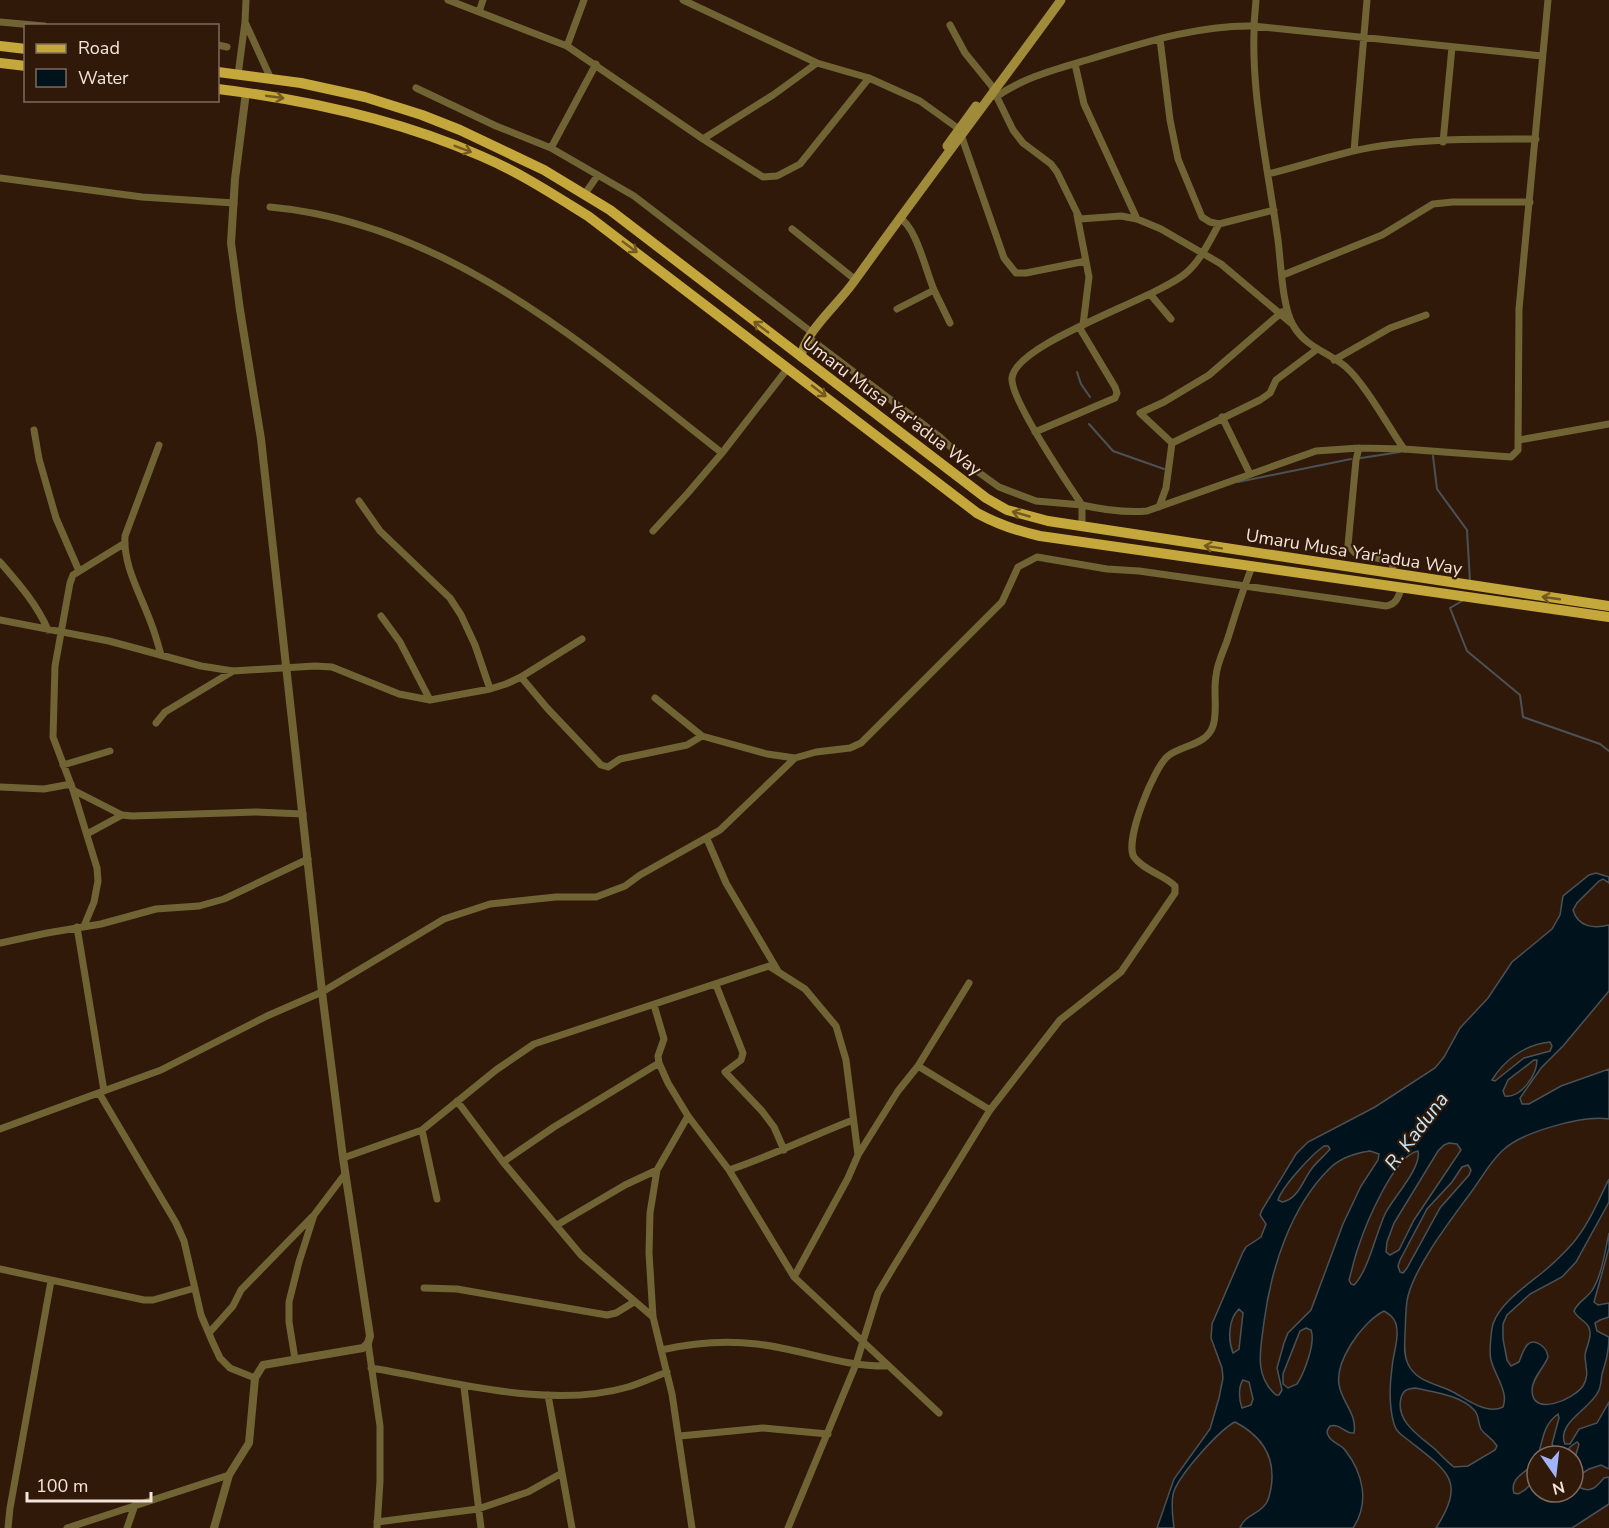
<svg xmlns="http://www.w3.org/2000/svg" width="1609" height="1528" font-family="'Nunito Sans',sans-serif">
	<style>
		.water { fill: #00131d; stroke: #4a5256; stroke-width: 1.5; fill-rule: evenodd }
		.lines { fill: none; stroke-linecap: round; stroke-linejoin: round }
		.stream { stroke: #4a5256; stroke-width: 2 }
		.minor { stroke: #716434; stroke-width: 7 }
		.tertiary { stroke: #716434; stroke-width: 8 }
		.secondary { stroke: #a08b3a; stroke-width: 9 }
		.primary { stroke: #c5a83b; stroke-width: 10 }
		.oneway { stroke: #745920 }
		.labels { text-anchor: middle; stroke-width: 4.5; stroke-linejoin: round; paint-order: stroke }
		.street-label { font-size: 18px; fill: #f5e4da; stroke: #31190a }
		.water-label { font-size: 20px; font-style: italic; fill: #c1e9fc; stroke: #31190a }
	</style>
	<rect width="100%" height="100%" fill="#31190a"/>
	<path class="water" d="M1596,873L1609,877V883L1603,879L1599,881L1577,903L1573,910C1578,927 1594,929 1609,925V991L1563,1046L1541,1068L1520,1098L1522,1104H1529L1561,1086L1609,1069V1119C1583,1115 1521,1132 1502,1151C1489,1163 1480,1181 1469,1195C1450,1221 1416,1265 1408,1296C1405,1308 1406,1321 1405,1333C1405,1343 1403,1354 1408,1364C1416,1382 1438,1384 1453,1392C1468,1400 1487,1415 1503,1407C1509,1392 1495,1376 1491,1360C1489,1354 1491,1331 1493,1324C1500,1303 1527,1285 1543,1272C1554,1263 1564,1253 1573,1243C1589,1224 1598,1201 1609,1179V1202L1576,1262L1562,1277L1530,1294L1507,1315L1503,1324V1339L1507,1360L1511,1366L1519,1362C1523,1352 1527,1335 1541,1345C1546,1349 1547,1351 1548,1357C1544,1368 1532,1378 1532,1390C1532,1418 1574,1399 1583,1386C1590,1375 1585,1366 1585,1355C1586,1348 1591,1339 1590,1332C1590,1322 1577,1319 1574,1311C1578,1301 1588,1298 1593,1289C1602,1274 1605,1251 1609,1233V1248L1594,1302L1598,1305L1609,1303V1317L1600,1320L1595,1323L1597,1331L1609,1337C1609,1351 1606,1361 1602,1374C1601,1380 1601,1387 1598,1392C1590,1409 1556,1423 1565,1444H1570L1579,1429L1597,1423L1609,1402V1469L1601,1465L1589,1469L1578,1476V1485L1581,1488C1592,1493 1597,1486 1604,1478L1609,1477V1504L1572,1528H1436C1465,1482 1450,1473 1412,1443C1404,1436 1397,1434 1394,1424C1388,1403 1390,1381 1393,1360C1395,1348 1399,1336 1396,1324C1394,1317 1389,1314 1384,1311C1362,1322 1332,1364 1340,1389C1345,1406 1357,1415 1354,1433C1345,1434 1340,1423 1330,1426C1328,1429 1326,1431 1328,1435C1331,1443 1341,1444 1345,1450C1363,1473 1370,1503 1353,1528H1240C1245,1514 1261,1514 1267,1502C1269,1498 1270,1493 1271,1488C1276,1458 1262,1436 1235,1422C1219,1430 1181,1473 1174,1491C1170,1502 1173,1517 1174,1528H1157L1174,1479L1210,1429L1219,1398L1223,1378L1222,1368L1211,1338L1212,1324L1243,1252L1246,1247L1261,1237L1266,1224L1260,1215L1262,1210L1296,1154L1308,1142L1375,1107L1435,1068L1444,1057L1460,1028L1488,998L1512,962L1552,929L1560,915L1563,896L1589,875ZM1550,1042L1552,1046L1550,1051L1524,1058L1495,1081L1492,1080C1504,1060 1526,1044 1550,1042ZM1534,1060H1537C1537,1075 1521,1098 1505,1096L1503,1091L1508,1080ZM1449,1143L1457,1144L1461,1150L1414,1220L1399,1250L1390,1255L1386,1252L1387,1242L1394,1223L1438,1151L1444,1145ZM1324,1146H1328L1330,1149C1325,1155 1319,1160 1313,1167C1303,1179 1299,1199 1282,1202L1278,1200C1282,1187 1311,1155 1324,1146ZM1370,1151L1379,1154L1378,1160L1361,1186L1343,1224L1311,1310L1288,1333L1284,1343L1277,1368L1282,1390L1279,1395H1276C1253,1375 1261,1348 1264,1322C1271,1269 1290,1208 1329,1169C1341,1157 1355,1153 1370,1151ZM1418,1151C1422,1167 1394,1197 1386,1212C1376,1232 1369,1270 1354,1285L1351,1284L1349,1280C1352,1270 1354,1259 1358,1248C1365,1226 1394,1155 1418,1151ZM1468,1165L1471,1170L1469,1175L1440,1208L1407,1268L1403,1273L1400,1272L1398,1266L1400,1260L1427,1209L1452,1182L1462,1167ZM1239,1309L1243,1313L1239,1349L1233,1353C1228,1340 1228,1319 1239,1309ZM1306,1328L1311,1330C1316,1343 1304,1373 1297,1384L1288,1388L1283,1384V1374L1300,1331ZM1243,1380L1249,1382L1253,1399L1251,1405L1242,1408C1239,1400 1238,1387 1243,1380ZM1415,1388C1433,1392 1462,1395 1475,1411C1479,1416 1478,1423 1481,1429C1485,1436 1491,1436 1497,1446L1495,1450L1468,1466L1454,1467C1447,1462 1442,1456 1436,1450C1421,1437 1395,1422 1401,1398C1403,1390 1407,1389 1415,1388ZM1558,1414L1559,1418L1552,1444L1557,1452L1554,1456H1564L1570,1447L1577,1442L1579,1444L1573,1465V1492H1537V1478L1525,1490L1518,1494L1514,1493C1509,1478 1526,1473 1533,1464C1545,1448 1538,1429 1558,1414Z"/>
	<g class="lines">
		<path class="stream" d="M1077,372L1081,384L1090,397
			M1089,424L1113,451L1164,469
			M1433,456L1437,489L1467,530L1470,582
			M1361,458L1400,452
			M1238,482L1351,459
			M1462,601L1450,608L1467,651L1520,695L1523,717L1600,744L1609,751"/>
		<path class="minor" d="M246,0L245,22L271,79
			M448,0L567,46L703,139L763,177L777,176L800,164L869,78
			M683,0L817,63L773,95L703,139
			M1256,0C1247,80 1267,161 1278,240C1281,263 1282,306 1293,325C1305,347 1328,352 1346,367C1365,384 1388,426 1404,449
			M479,12L483,0
			M0,22L44,26
			M950,25L965,53L991,85L1013,130L1023,143L1051,164L1057,172L1080,219L1121,216L1137,219L1161,229L1221,264L1291,323
			M1160,39L1170,120L1178,159L1202,217L1210,222L1219,224L1274,210
			M218,45L227,47
			M567,46L584,0
			M817,63L869,78L920,101L959,129L1004,258L1016,273H1026L1086,261
			M1075,64L1084,104L1137,219
			M238,75L245,22
			M416,88L496,126L551,148L634,196L810,331
			M996,97C1024,77 1057,69 1090,59C1143,43 1197,25 1253,26L1542,56
			M1443,142L1452,47
			M551,148L596,64
			M1354,151L1367,0
			M1268,174C1296,167 1324,158 1353,151C1410,138 1477,139 1536,139
			M0,178L142,197L234,203
			M584,195L598,175
			M270,207C448,223 588,348 722,453L788,368
			M1077,215L1089,277L1083,325
			M792,229L852,277
			M1283,275L1382,235L1433,204L1453,202H1530
			M934,290L950,323
			M1150,294L1171,319
			M897,309L934,290C926,272 916,225 899,218
			M809,338L940,437L974,469L999,487L1036,501L1082,505C1068,484 1010,399 1012,378C1016,342 1156,299 1186,273C1201,260 1210,240 1219,224
			M1334,360L1390,328L1426,315
			M1222,417L1250,474
			M34,430L39,459L56,518L79,571
			M1035,432L1115,398L1117,393L1115,387L1079,327
			M1519,440L1609,424
			M1172,443L1140,413L1164,402L1209,375L1282,312
			M1172,443L1260,400L1270,393L1276,380L1316,350
			M159,445L125,536C123,566 141,595 151,623C155,633 158,644 161,655
			M1359,448L1356,460L1348,545L1355,553L1390,561L1393,566L1392,574
			M359,501L380,531L450,598L461,615L475,645L490,689
			M1159,507L1166,488L1172,443
			M1082,526V505C1104,510 1125,513 1147,511L1316,451L1359,448L1404,449L1511,457L1518,450L1519,309L1548,0
			M653,531L687,494L722,453
			M0,562C19,584 36,603 48,630
			M381,616L400,642L430,700
			M0,620L109,641L201,666L233,671L315,666L332,667L399,694L430,700L490,689L506,684L521,677L582,639
			M521,677L547,708L601,765L608,767L620,759L687,745L702,736
			M655,698L702,736L767,754L795,758
			M156,723L165,712L233,671
			M63,765L110,751
			M0,787L44,789L71,784
			M73,790L122,815L132,816L256,812L303,814
			M87,834L122,815
			M707,839L726,883L778,971
			M84,926L94,902L98,881L97,868L73,790L53,737L55,666L70,583L73,575L125,543
			M77,927L104,1091
			M0,943L47,933L101,924L156,909L199,906L224,899L308,859
			M716,985L743,1053L741,1060L725,1072L762,1111L774,1127L784,1150
			M654,1005L664,1039L658,1056L659,1063L668,1083L688,1116L729,1170L794,1277L939,1413
			M918,1066L990,1110
			M99,1093L176,1223L184,1241L201,1315L213,1343L220,1358L230,1368L255,1378
			M457,1101L503,1162L581,1255L653,1317
			M688,1116L657,1170L650,1213L649,1253L653,1317L672,1394L692,1528
			M0,1129L161,1070L267,1016L322,992L444,919L490,904L556,897H596L625,886L640,875L720,830L795,758L816,752L850,748L861,743L1002,602L1018,567L1037,557L1107,569L1139,571L1386,606C1397,604 1398,597 1402,587
			M422,1130L437,1199
			M343,1158L422,1130L496,1070L534,1044L769,966L805,989L836,1026L846,1060L858,1155
			M503,1162L554,1127L659,1063
			M729,1170C772,1156 811,1136 853,1120
			M557,1225L625,1185L657,1170
			M0,1269L144,1300H153L195,1288
			M794,1277L848,1178L858,1155L898,1091L918,1066L969,983
			M424,1288L457,1289L607,1315L616,1313L634,1302
			M209,1333L233,1306L241,1290L312,1217
			M368,1343L380,1426V1481L377,1528
			M661,1350C692,1343 724,1340 757,1344C801,1349 843,1367 888,1366
			M295,1359L289,1322V1302L299,1262L314,1215L345,1174
			M371,1368C451,1381 549,1410 628,1387C641,1383 654,1377 667,1372
			M464,1387L481,1528
			M548,1395L572,1528
			M680,1436L763,1428L828,1434
			M377,1522L478,1509L528,1492L562,1473
			M8,1528L10,1508L51,1281
			M67,1528L229,1475
			M127,1528L135,1505
			M788,1528L856,1364L878,1293L894,1266L990,1110L1060,1020L1121,972L1175,893V886C1164,875 1143,870 1134,857C1124,841 1154,767 1168,756C1182,745 1207,745 1213,726C1218,711 1213,692 1216,676C1217,664 1223,652 1227,641C1235,616 1242,591 1252,567"/>
		<path class="tertiary" d="M214,1528L229,1475L249,1443L255,1378L263,1365L363,1348L368,1343L370,1336L343,1158L322,992L261,439L240,310L231,243L235,179L246,92"/>
		<path class="secondary" d="M947,146L976,106
			M801,357C804,333 838,304 853,283C921,188 992,95 1061,0"/>
		<path class="primary" d="M0,46L26,49
			M0,63L26,66
			M218,72L301,83L365,97L422,115L460,130L544,170L610,210L986,498L1007,510L1048,521L1609,606
			M218,89C308,100 397,119 481,156C519,172 554,195 588,216L977,513C997,524 1017,531 1040,536L1609,617"/>
	</g>
	<defs><path id="oneway-shaft" d="M-6 0H5M1.5-3L5.5 0L1.5 3" fill="none" stroke-width="1.6" stroke-linecap="round" stroke-linejoin="round" transform="scale(1.5)"/></defs>
	<g class="oneway">
		<use href="#oneway-shaft" transform="translate(275 97) rotate(8)"/>
		<use href="#oneway-shaft" transform="translate(463 149) rotate(21)"/>
		<use href="#oneway-shaft" transform="translate(630 247) rotate(37)"/>
		<use href="#oneway-shaft" transform="translate(761 327) rotate(-143)"/>
		<use href="#oneway-shaft" transform="translate(819 391) rotate(38)"/>
		<use href="#oneway-shaft" transform="translate(1021 514) rotate(-164)"/>
		<use href="#oneway-shaft" transform="translate(1213 547) rotate(-171)"/>
		<use href="#oneway-shaft" transform="translate(1551 598) rotate(-172)"/>
	</g>
	<g class="labels">
		<g class="street-label">
			<text transform="translate(892 406) rotate(37)" y="6">Umaru Musa Yar'adua Way</text>
			<text transform="translate(1354 552) rotate(9)" y="6">Umaru Musa Yar'adua Way</text>
		</g>
		<g class="water-label">
			<text transform="translate(1416 1131) rotate(-53)" y="7">R. Kaduna</text>
		</g>
	</g>
	<rect x="24" y="24" width="195" height="78" fill="#31190a" stroke="#7f6a5d" stroke-width="1.5"/>
	<rect x="36" y="44" width="30" height="9" fill="#c5a83b" stroke="#7f6a5d" stroke-width="1.5"/>
	<text x="78" y="54" font-size="18" fill="#f5e4da">Road</text>
	<rect x="36" y="69" width="30" height="18" fill="#00131d" stroke="#7f6a5d" stroke-width="1.5"/>
	<text x="78" y="84" font-size="18" fill="#f5e4da">Water</text>
	<g transform="translate(1555 1474) rotate(166)"><circle r="28" fill="#31190a" stroke="#7f6a5d" stroke-width="1.5"/>
	<path d="M0-4.5L10 22L0 15L-10 22Z" fill="#a1b3fd"/>
	<text y="-9" font-size="16" font-weight="bold" text-anchor="middle" fill="#f5e4da">N</text>
	</g>
	<path d="M27 1492v9h124v-9" fill="none" stroke="#f5e4da" stroke-width="3"/>
	<text x="36" y="1492" font-size="18" fill="#f5e4da" stroke="#31190a" stroke-width="4.5" paint-order="stroke">100 m</text>
</svg>
